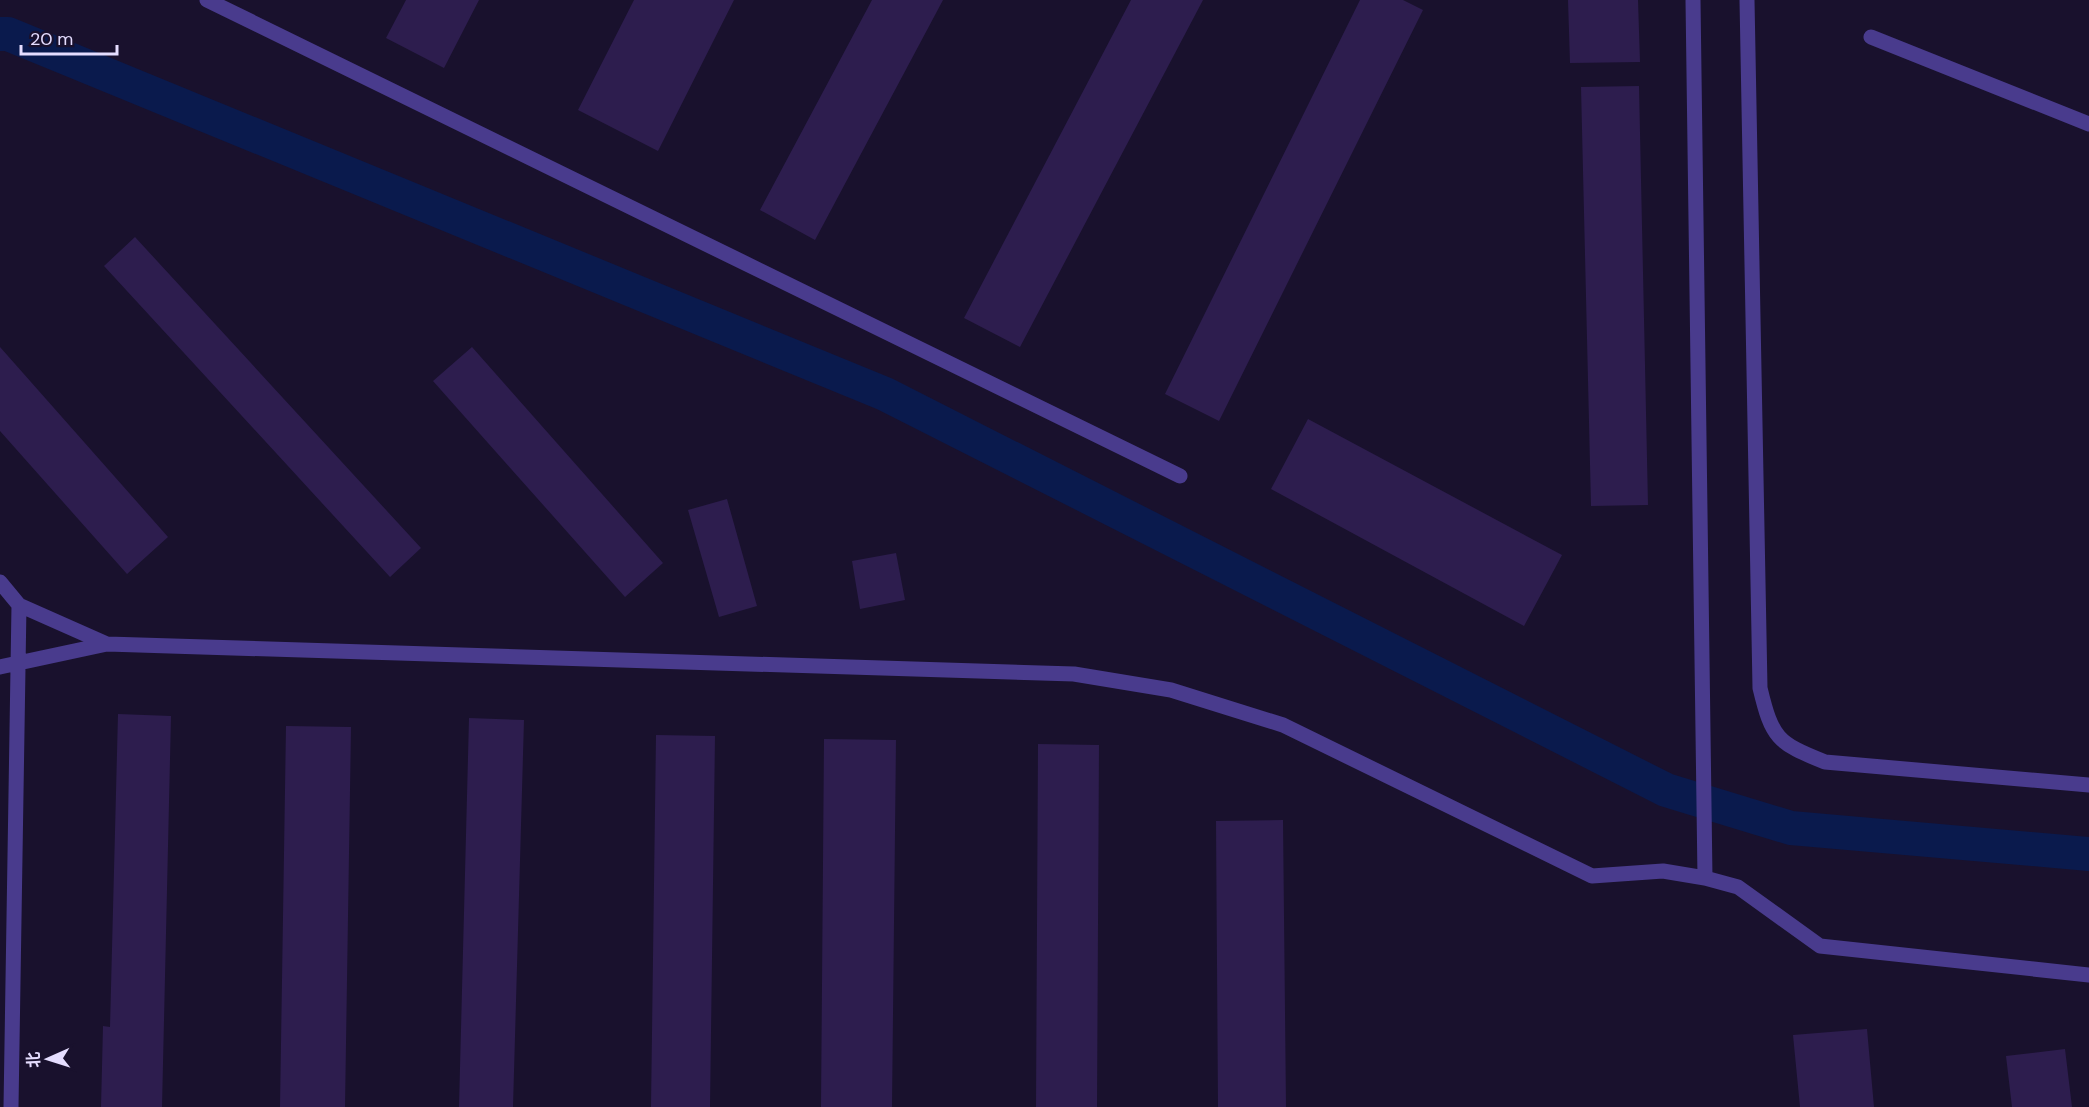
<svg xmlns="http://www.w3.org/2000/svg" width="2089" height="1107" font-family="'DM Sans','Noto Sans SC',sans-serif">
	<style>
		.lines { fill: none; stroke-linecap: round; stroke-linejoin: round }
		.canal { stroke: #0a1a4d; stroke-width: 34 }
		.building { fill: #2d1d4e }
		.street { stroke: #493b8d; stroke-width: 15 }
	</style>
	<rect width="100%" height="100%" fill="#19112d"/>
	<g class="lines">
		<path class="canal" d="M0,34H8L885,394L1666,790L1791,828L2089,854"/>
	</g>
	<path class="building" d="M406,0H479L444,68L386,38Z
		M634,0H734L658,151L578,110Z
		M872,0H943L815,240L760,210Z
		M1131,0H1203L1020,347L964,318Z
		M1360,0H1403L1423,10L1219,421L1165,394Z
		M1568,0H1638L1640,62L1570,63Z
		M1639,86L1648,505L1591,506L1581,87Z
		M135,237L421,548L390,577L104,266Z
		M0,347L168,537L127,574L0,431Z
		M472,347L663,563L625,597L433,381Z
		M1308,419L1562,555L1524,626L1271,489Z
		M727,499L757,606L719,617L688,510Z
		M896,553L905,600L860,609L852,561Z
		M118,714L171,716L162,1107H101L103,1026L110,1027Z
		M469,718L524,720L513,1107H459Z
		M286,726L351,727L345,1107H280Z
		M656,735L715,736L710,1107H651Z
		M824,739L896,740L892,1107H821Z
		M1038,744L1099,745L1097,1107H1036Z
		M1283,820L1286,1107H1218L1216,821Z
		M1867,1029L1874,1107H1800L1793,1035Z
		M2065,1049L2072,1107H2012L2006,1056Z"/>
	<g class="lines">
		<path class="street" d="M207,0L1180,476
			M1693,0L1705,878
			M1747,0L1760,688C1772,738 1777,743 1825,762L2089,785
			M1871,37L2089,124
			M0,582L19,605L107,644
			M0,667L107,644L1074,674L1171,690L1283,725L1592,876L1663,871L1705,878L1738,887L1820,946L2089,975
			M11,1107L19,605"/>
	</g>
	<g transform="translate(48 1059) rotate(267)" stroke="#19112d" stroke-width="4.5" paint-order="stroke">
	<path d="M0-4.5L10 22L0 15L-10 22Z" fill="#e5ddff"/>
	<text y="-9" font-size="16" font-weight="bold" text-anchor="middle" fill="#e5ddff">北</text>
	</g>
	<path d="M21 45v9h96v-9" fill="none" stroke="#e5ddff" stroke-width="3"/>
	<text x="30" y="45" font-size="18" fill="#e5ddff" stroke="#19112d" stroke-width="4.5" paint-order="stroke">20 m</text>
</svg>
